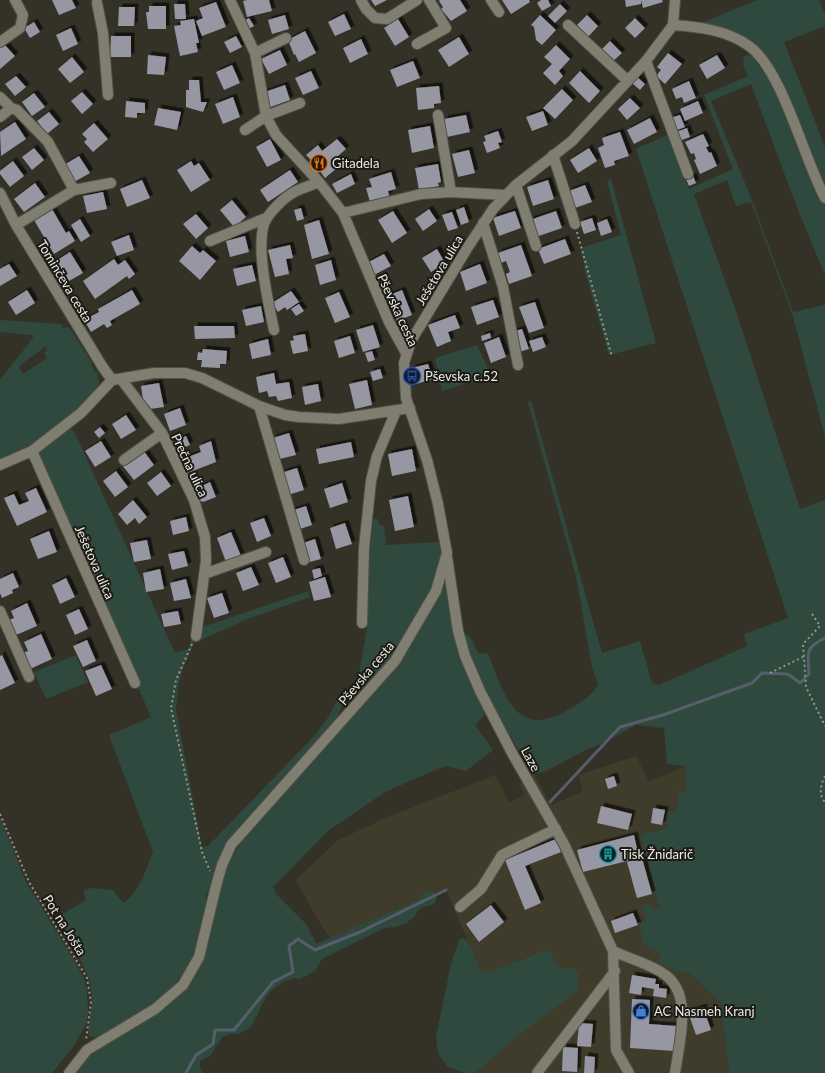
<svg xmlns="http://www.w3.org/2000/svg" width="825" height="1073" font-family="Lato,sans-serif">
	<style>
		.built { fill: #403c2b }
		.green { fill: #30493e; fill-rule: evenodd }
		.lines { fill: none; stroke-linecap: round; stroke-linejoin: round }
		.stream { stroke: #565e6b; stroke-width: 3 }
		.building { fill: #9796a3; filter: url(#shadow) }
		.minor-casing { stroke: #525046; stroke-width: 12 }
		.path { stroke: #96958b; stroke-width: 2; stroke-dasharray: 2 3; stroke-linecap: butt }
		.minor { stroke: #807e71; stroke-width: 10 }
		.labels { text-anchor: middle; stroke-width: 4; stroke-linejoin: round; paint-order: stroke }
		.poi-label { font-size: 13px; fill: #ecebe3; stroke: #1b1a14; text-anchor: start }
		.street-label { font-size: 13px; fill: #ecebe3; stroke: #1b1a14 }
	</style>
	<defs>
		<filter id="shadow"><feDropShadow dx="3.5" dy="-3.5" stdDeviation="0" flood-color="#0009"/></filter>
	</defs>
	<rect width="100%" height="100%" fill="#343227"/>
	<path class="built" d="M636,756L649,782L685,766L686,791H679L677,811L667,828L641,835L659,908L654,909L646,922L639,925L660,952L679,972H688L721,1003L729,1073H472L482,1068L514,1039L560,969L550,952L535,954L492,971L485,972L480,970L447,892H424L418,900L331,938L322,927L296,880L338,840L388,817L495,775L509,803L525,795L519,784L534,774L551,805L583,791L579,775Z"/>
	<path class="green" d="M757,0H819L825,14V26L784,42L825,147V184C814,163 805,142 797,120C777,69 761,28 699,24Z
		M748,55L752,56L773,86L804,162L825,206V275L798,210L751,84L711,101L752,200L793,312L825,305V436L792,313L751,202L736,206L727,180L694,194L739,320L800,509L825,500V1073H729L721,1003L688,972H679L658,962L660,952L644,945L639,925L646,922L642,907L647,904L654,909L659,908L641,835L667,828V812L677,811L679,791H686L685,766L667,764L664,728L636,725L601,744L586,750L546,771L534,774C509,736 474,678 465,634L469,635L478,653L488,654C504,692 514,740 566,711C578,704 592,697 598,684L592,667L576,576L528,402L531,401L602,653L640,641L652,683L659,685L747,646L744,634L788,618L636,149L669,134L689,189L733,169L704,95L748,76L743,65L744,57Z
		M611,179L656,343L609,355L585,272L581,248L621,235L607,181Z
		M0,320L61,324L63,328L69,327L92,363L91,364L95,372L96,371C98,376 100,381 98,386C89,413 25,450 0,461V380L33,338L32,335L0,332ZM46,346L47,348L44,353L47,358L23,374L19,366Z
		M477,345L491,375L442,391L435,358Z
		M69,428L74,431L175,653L189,649L194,630L308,591L310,597L245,620L194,643L184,666L178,686L176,710L202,847L208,846L315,735L329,716L339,696H346L334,725L238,828L230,841L210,890L207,892L206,899L208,900C204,920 202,941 192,959C172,999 132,1018 94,1038L89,1036C87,1024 93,1009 92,996C90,967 69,943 53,920L86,900L83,891L91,888L113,890L123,903C140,892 145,871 153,852L109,735L151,717L37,454Z
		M373,519H378L379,525L384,526L386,545L439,542L456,643L468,676L485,714L475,725L493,750L466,771L445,766L385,792L328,831L273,887L276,894L307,925L316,944L418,900L424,892H435L437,898L434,904L420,908L414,917L406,923L395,927L384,928L322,959L315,971L300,979L295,978L285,981L273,989L266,997L251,1027L239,1034H229L222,1037L210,1056L200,1061V1067L203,1073H75L91,1054L159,1013L186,988L194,975L208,944L223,877L234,853L246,836L328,745L353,708L367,629L368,568Z
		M76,655L88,682L46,699L34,672Z
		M0,817L26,882L74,960L84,978L87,991L88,1013L86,1024L74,1046L52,1073H0Z
		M460,938L467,940L474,953L480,970L485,972L492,971L544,951L550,952L560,969L573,968L579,974L577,991L514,1039L482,1068L472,1073H465L448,1067L438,1054L436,1037L451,964Z"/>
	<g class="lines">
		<path class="stream" d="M550,802L620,727L663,715L752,683L762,673L788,674L800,683L809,674C808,653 804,648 825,638
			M186,1073L196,1055L213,1044L215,1030H234L273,982L293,972L289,946L298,939L315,950L360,932L446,890"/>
	</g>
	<path class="building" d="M52,0H72L76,8L59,15Z
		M247,0H269L272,11L247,17L243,1Z
		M371,0H387L375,6Z
		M440,0H460L467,11L451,21L441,9L443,7L439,1Z
		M502,0H529L530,2L511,14Z
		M541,0H548L551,6L542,11L537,3Z
		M625,0H641V4L626,7Z
		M641,0H662L663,2L643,8Z
		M216,2L226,27L202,36L196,21L203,18L199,8Z
		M174,4H185L186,19H175Z
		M560,4L567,11L555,23L548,16Z
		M149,6H166V29H148L146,12H149Z
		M119,7H135L134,26H118Z
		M344,14L351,29L335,36L328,22Z
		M285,15L289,29L272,34L268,20Z
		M540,15L556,30L542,45L536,40L534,27L531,25Z
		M587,15L598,26L588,37L577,25Z
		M249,18L254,26L247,30L242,22Z
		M635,18L645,28L635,38L625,28Z
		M194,19L199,43H196L198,52L180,56L174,26L181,25L180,21Z
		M398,19L409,37L395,46L384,28Z
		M34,22L40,32L30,38L24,28Z
		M71,28L78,44L63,51L56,35Z
		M305,31L316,53L299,62L295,54L294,55L288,40Z
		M111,36H131V57H110Z
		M236,36L242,47L230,53L224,42Z
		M459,37L469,54L449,67L438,50Z
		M361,39L368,54L350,63L343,48Z
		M610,41L622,53L612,62L601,50Z
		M3,43L15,56L0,69V46Z
		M556,45L570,59L559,71L563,76L555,85L543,73L552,64L544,57Z
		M280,50L287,65L269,74L261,59Z
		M668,53L682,64L665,84L656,76L661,70L657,67Z
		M148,55L166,57L164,75L147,74Z
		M717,55L725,68L707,79L699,65Z
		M72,57L84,72L70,83L58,69Z
		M413,61L420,78L397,87L390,70Z
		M232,65L240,83L224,90L216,72Z
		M311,71L319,88L303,95L295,78Z
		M580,71L600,91L589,103L569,83Z
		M16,76L26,87L15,96L5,84Z
		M637,77L645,84L640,90L632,83Z
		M189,80H199L201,102H207L203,112L186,107V90H189Z
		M689,81L696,98L684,103L682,97L676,99L672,89Z
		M285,85L290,100L268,108L262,93Z
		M439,86L441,103L434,104V108L418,110L416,88Z
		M562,89L573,100L555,119L543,108Z
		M82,92L93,104L82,114L71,101Z
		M34,93L45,107L32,116L22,102Z
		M233,97L240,117L223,124L215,104Z
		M630,98L640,108L627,120L618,109Z
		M126,101L145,103V113H137V118L125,117Z
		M698,101L703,113L685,121L680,109Z
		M158,108L181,112L177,130L154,125Z
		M543,111L548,125L532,131L526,117Z
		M49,112L59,124L47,134L37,121Z
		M466,115L470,132L447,137L444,119Z
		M680,115L685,127L675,131L670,118Z
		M650,118L657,132L634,144L627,130Z
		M15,122L26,139L1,156L0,132Z
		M94,123L108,139L93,152L84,142L87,139L82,134Z
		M430,126L434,148L412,153L408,130Z
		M687,128L690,137L679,141L676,132Z
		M498,131L502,142L498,143L500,148L487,153L483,142L486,141L484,136Z
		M620,132L629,156L614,161L615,165L605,168L598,148L604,145L602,138Z
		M703,134L709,146L706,147L709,153L711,152L717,166L700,174L694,160L696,159L694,153L691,154L685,142Z
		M270,139L281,160L267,167L256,147Z
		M337,139L346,149L331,162L337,168L325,178L320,171L318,173L309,162L311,160L306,155L318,145L322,151Z
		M34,148L44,160L32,170L22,157Z
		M589,148L597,161L578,173L570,160Z
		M469,150L475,173L458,177L452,154Z
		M79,156L90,173L74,182L64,165Z
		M13,161L24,176L10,187L0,174V171Z
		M191,161L194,166L199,163L210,180L191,192L177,170Z
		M438,164L441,182L438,183L439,186L419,190L415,168Z
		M290,170L298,182L268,202L260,190Z
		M391,172L396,189L388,191L389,196L370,202L366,188L372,187L369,179Z
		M351,174L355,184L337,193L332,184Z
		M693,176L696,183L689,186L686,179Z
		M142,180L150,198L127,207L120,189Z
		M548,180L554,199L533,206L527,187Z
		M35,183L45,197L24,212L14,199Z
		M585,185L592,202L575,208L569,191Z
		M103,192L107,209L87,213L83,196Z
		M232,200L246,217L234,227L220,210Z
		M464,207L469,222L461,225L456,210Z
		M301,208L304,219L297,221L294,210Z
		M52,209L66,233L69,231L75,241L54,254L34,220Z
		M429,209L437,221L423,231L415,219Z
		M393,211L407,233L392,243L378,220Z
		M515,211L521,228L499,236L493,218Z
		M556,211L562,228L536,237L530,220Z
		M452,212L458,228L448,231L442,215Z
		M196,214L208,228L196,239L183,224Z
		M592,218L596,230L584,234L580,222Z
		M80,219L90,236L81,242L71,225Z
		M607,219L612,232L601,236L597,223Z
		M319,220L329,254L312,259L304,225Z
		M129,235L134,250L117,256L111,242Z
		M245,236L249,252L230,257L226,241Z
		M565,239L571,254L544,264L538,249Z
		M290,245L293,258L286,259L289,274L275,277L268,250Z
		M521,245L532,276L509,284L506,274L510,272L506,261L501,263L498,253Z
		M192,246L200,253L203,250L216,261L200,280L179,261Z
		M437,249L445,263L431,272L422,258Z
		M70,252L83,273L69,281L56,261Z
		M384,254L391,266L374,275L367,263Z
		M114,259L118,265L125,260L135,274L129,279L127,276L95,299L83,281Z
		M331,260L336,280L320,285L315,265Z
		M9,264L17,276L0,286V269Z
		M480,264L487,283L466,291L460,272Z
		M252,265L256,281L237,286L233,269Z
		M27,290L35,303L16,315L8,302Z
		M132,290L140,304L110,321L112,325L107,328L104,324L91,332L84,320L99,312L98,309Z
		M402,290L412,315L397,321L387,296Z
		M291,291L299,302L287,310L285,307L278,312L272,303Z
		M339,292L350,317L335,323L325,298Z
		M493,300L499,317L477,325L471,307Z
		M535,302L544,328L529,333L519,307Z
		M299,304L304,311L296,316L291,309Z
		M261,306L264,322L246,326L242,310Z
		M455,315L460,328L448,332L451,341L437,347L428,325Z
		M373,325L380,347L363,352L356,330Z
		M194,326H234L235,338L195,339Z
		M522,329L529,349L519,352L512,332Z
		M490,333L491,338L482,341L481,336Z
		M305,334L308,351L293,354L290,341L294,340L293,336Z
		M350,336L355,353L339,358L334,341Z
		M499,337L506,357L491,363L484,343Z
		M542,337L546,347L533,352L529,341Z
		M268,339L271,355L252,359L249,344Z
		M203,349L227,351L226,364H220V368L201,367L202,360H197L198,352L202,353Z
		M372,351L375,360L368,362L365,353Z
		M428,364L433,379L416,384L412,368Z
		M380,369L383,378L373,381L370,372Z
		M274,373L276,384L289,382L292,398L278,401L276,396L269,397L267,391L259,393L256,377Z
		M367,380L372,405L355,409L349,384Z
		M159,383L164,407L150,409V406L144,407L141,386Z
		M318,384L321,401L305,405L302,387Z
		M180,408L186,425L170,431L164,414Z
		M126,415L136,430L121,439L112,424Z
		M100,427L105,433L99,438L94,432Z
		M289,433L296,455L280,459L273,438Z
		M186,436L190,445L179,450L175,441Z
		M101,441L111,457L95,467L85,451Z
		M211,441L216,462L185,474L180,460L201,452L199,446Z
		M351,442L354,457L319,464L316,449Z
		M412,449L416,471L392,476L388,454Z
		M143,450L154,465L134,480L122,465Z
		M297,468L304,490L288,495L281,473Z
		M116,471L128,487L115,497L103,481Z
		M161,472L171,486L157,496L147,483Z
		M210,482L216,497L203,502L202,501L199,502L194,490Z
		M342,483L348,502L330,508L324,489Z
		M36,488L47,512L17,526L4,498L14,494L19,505L29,501L25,493Z
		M408,496L414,527L395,531L389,500Z
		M133,500L147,517L139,524L135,518L127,525L118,514Z
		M306,506L312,525L297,530L291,511Z
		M186,517L189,531L173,535L170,521Z
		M264,518L271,536L257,542L250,523Z
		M345,523L352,544L336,549L330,528Z
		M49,531L57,552L38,559L30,539Z
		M231,532L241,556L226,562L217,538Z
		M315,539L321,559L306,563L300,544Z
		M147,540L151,559L134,562L130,543Z
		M184,551L188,566L172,570L168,554Z
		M283,557L291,577L276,583L268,563Z
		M251,567L259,585L243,591L236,573Z
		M320,568L322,576L314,579L312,570Z
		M160,569L164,589L146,592L143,573Z
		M13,573L19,587L12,590L13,593L2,598L0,593V579Z
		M325,577L331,597L314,601L309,582Z
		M66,578L75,597L60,604L52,585Z
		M186,579L191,598L174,601L170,583Z
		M222,593L229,613L214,618L207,598Z
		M27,603L37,626L16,635L9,620L14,618L11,611Z
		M79,609L88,629L75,635L66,615Z
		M178,611L181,624L164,627L161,614Z
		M41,634L52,659L30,669L23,653L28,651L24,642Z
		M87,640L96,661L83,667L73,646Z
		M2,655L15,683L0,690V656Z
		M101,665L112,689L96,696L85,671Z
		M614,776L617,786L608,789L605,779Z
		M601,806L632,814L628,830L597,823Z
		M653,808L665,810L662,825L651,823Z
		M634,835L639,858L583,872L577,850Z
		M556,839L561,852L525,866L541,903L525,910L505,860Z
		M642,858L652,894L637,898L627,862Z
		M491,905L504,922L479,942L466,924Z
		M633,913L638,925L615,933L611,921Z
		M632,975L656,979L655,984H659V988L667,989L666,998L653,996L654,989L642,987L641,995L629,993Z
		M632,999L650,1000L649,1024L676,1026L674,1051L630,1048Z
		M703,1007L711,1030L696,1035L688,1012Z
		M579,1023L593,1024L591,1047L577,1046Z
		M563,1047L578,1048L577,1072L562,1071Z
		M585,1056L595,1057L594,1073H584Z"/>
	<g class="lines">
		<g class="minor-casing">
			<path id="minor" d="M230,0L255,53L266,116L276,135L319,182L343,213L389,322L406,353
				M361,0L366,9L375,18L387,19L417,0
				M491,0L499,12
				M97,3L103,33L108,95
				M568,25L628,81
				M673,25C699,27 727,30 749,46C782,69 804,159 825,198
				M0,42L20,28L23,15L15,0
				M417,44L446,28L429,0
				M255,53L286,38
				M646,61L688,174
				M0,97L11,108
				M438,115L451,192L505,195
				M0,117L11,108L17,110L48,142L74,190L16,225
				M245,130L266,116L300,103
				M553,155L575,224
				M516,185L536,246
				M74,190L111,183
				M0,193L16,225L102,366L112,380
				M343,213L421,194L451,192
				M483,223L503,287L518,365
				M210,241L266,218
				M274,330C269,306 253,238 267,218C272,210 283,199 291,194C298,189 310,186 319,182
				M121,379L162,433L194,500L205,537L206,561L196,636
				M259,406L304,560
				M32,451L135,683
				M124,460L162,433
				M0,465L32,451L81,413L112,380L154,373H185L202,378L259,406L285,415L299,417L339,419L410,408
				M447,557L458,631L465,656L480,691L512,753L564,844L613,951L616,1050L629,1073
				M204,574L266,552
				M0,611L29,677
				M362,623L364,548L371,481L377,456L396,411
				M460,907L481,889L502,855L556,829
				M613,951C630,959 650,964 664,974C694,994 679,1043 675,1073
				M69,1073L87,1050L155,1009L183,985L199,957L216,886L222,865L231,845L395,661L436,591L447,553L438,504L427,460L406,398L404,363L411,341L468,247L493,209L516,185L572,141L646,61L673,25L675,0
				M537,1073L615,971"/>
		</g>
		<path class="path" d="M577,232L612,357
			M812,614L820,626L803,644L806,687L825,726
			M192,644L176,680L171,708L202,852L210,871
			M770,673L803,657
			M825,776C821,784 818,795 825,802
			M0,814L29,882L87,978L91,1002L86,1040"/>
		<use href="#minor" class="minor"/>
	</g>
	<defs>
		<g id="restaurant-ring" transform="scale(0.9)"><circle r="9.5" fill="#1b1a14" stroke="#e8710a" stroke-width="1.5"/><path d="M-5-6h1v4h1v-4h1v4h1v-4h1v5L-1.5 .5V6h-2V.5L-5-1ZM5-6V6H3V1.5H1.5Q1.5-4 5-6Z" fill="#e8710a"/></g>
		<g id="bus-ring" transform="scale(0.9)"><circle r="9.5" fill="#1b1a14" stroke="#1a4fb4" stroke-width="1.5"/><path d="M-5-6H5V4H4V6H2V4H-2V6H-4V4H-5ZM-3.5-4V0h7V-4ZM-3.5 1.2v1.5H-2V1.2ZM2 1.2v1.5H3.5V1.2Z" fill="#1a4fb4"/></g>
		<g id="building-ring" transform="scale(0.9)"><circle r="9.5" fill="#1b1a14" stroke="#0f9aa8" stroke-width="1.5"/><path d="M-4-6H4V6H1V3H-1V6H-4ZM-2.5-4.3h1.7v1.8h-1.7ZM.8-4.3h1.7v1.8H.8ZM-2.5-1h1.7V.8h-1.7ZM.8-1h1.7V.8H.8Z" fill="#0f9aa8"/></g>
		<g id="shop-ring" transform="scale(0.9)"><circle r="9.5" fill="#1b1a14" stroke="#3f7fe0" stroke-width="1.5"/><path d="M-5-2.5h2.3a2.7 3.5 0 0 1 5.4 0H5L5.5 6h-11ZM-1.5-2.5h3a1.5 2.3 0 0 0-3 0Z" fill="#3f7fe0"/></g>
	</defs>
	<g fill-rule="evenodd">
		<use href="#restaurant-ring" x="319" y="163"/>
		<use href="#bus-ring" x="412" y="376"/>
		<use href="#building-ring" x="608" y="854"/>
		<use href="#shop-ring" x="641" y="1011"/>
	</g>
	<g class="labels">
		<g class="poi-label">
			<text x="332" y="168">Gitadela</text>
			<text x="425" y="381">Pševska c.52</text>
			<text x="621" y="859">Tisk Žnidarič</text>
			<text x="654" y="1016">AC Nasmeh Kranj</text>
		</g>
		<g class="street-label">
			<text transform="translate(439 270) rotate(-59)" y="5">Ješetova ulica</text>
			<text transform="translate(65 281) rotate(59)" y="5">Tominčeva cesta</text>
			<text transform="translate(398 310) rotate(65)" y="5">Pševska cesta</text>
			<text transform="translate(190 465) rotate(65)" y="5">Prečna ulica</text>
			<text transform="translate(95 562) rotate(66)" y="5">Ješetova ulica</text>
			<text transform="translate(366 673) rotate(-50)" y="5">Pševska cesta</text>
			<text transform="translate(531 759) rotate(61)" y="5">Laze</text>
			<text transform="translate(65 925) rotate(58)" y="5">Pot na Jošta</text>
		</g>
	</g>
</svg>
